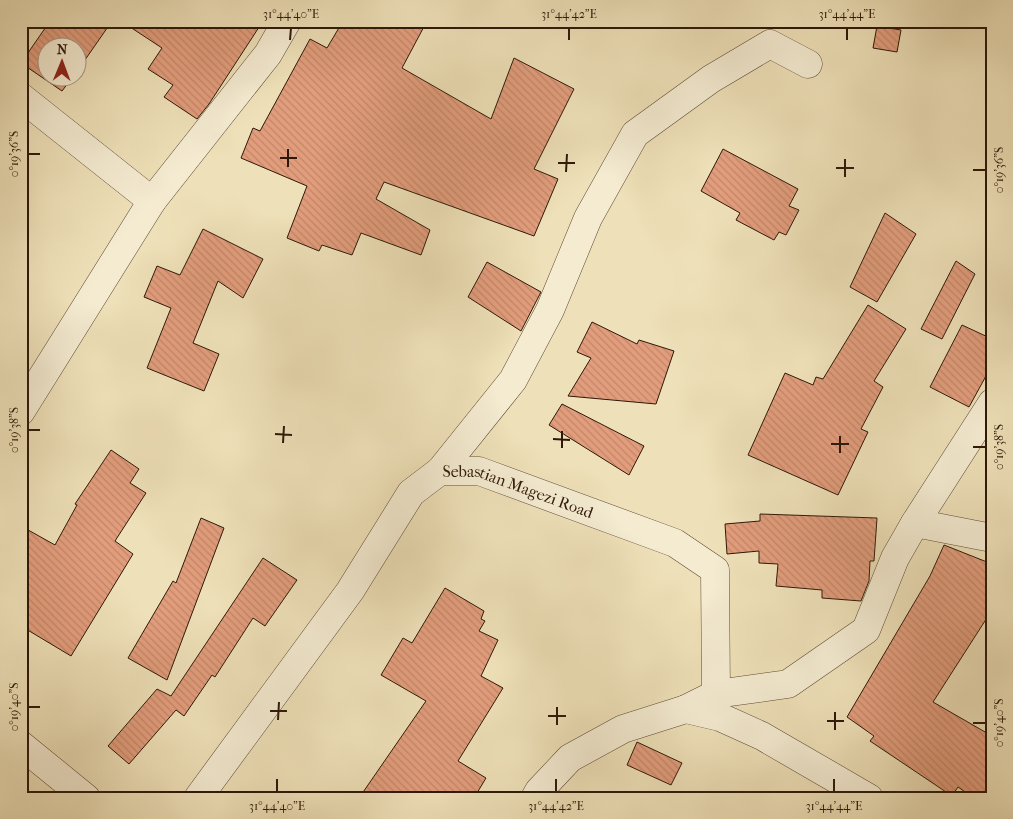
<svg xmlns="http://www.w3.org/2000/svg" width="1013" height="819" font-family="'IM FELL French Canon',serif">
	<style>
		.building { fill: url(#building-back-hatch); stroke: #2e1809 }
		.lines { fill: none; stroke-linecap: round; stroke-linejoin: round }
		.minor-casing { stroke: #5e4a35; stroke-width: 29 }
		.minor { stroke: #f4ebd1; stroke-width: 28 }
		.ticks { fill: none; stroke: #2e1809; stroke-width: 2 }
		.labels { text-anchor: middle; stroke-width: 5; stroke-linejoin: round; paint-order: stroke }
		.street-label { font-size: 16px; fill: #2e1809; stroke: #f4ebd1 }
		.neatline { fill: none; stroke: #2e1809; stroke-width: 2 }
		.ticks-label { font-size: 12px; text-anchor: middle; fill: #2e1809 }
	</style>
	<defs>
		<pattern id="building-back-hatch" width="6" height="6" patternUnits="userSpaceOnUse" patternTransform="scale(1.25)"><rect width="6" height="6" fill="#e29d7c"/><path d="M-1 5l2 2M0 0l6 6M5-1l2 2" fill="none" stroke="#c2866a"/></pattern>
	</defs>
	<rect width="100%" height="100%" fill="#eee0b8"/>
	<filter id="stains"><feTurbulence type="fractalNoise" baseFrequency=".004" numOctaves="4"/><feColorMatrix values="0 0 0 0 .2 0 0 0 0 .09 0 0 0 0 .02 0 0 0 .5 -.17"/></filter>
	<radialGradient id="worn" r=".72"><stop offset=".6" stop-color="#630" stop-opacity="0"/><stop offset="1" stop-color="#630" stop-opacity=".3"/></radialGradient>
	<path class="building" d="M50,21H112L78,70V48H48V78H72L62,91L21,63Z
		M121,21H263L209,104L197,119L164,97L173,85L148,69L162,48Z
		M343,21H427L402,68L491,119L514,58L574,89L534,169L558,179L534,236L384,182L376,199L430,230L421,255L361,233L352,255L322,245L319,251L287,238L307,186L241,158L253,128L260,131L310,39L327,48Z
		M877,26L901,30L897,52L873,48Z
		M723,149L798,189L789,206L799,210L786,235L779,232L774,240L736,220L740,213L701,191Z
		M885,213L916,234L877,302L850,287Z
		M203,229L263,259L243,298L218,281L193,343L219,354L204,391L147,368L171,308L144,297L157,266L180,275Z
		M956,261L975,274L942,339L921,329Z
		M487,262L541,292L521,331L468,297Z
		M868,305L906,329L874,381L883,387L861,429L868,432L838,495L748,455L785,373L813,385L816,377L823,379Z
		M592,322L637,344L639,340L674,351L656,404L568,396L591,358L577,352Z
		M962,325L992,339V365L969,407L930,387Z
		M562,404L644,446L629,475L549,425Z
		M111,450L139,469L130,483L146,493L115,541L133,554L71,656L21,626V526L55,545L77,505L75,504Z
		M760,514L877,518L874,561H870L869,581L861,601L822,598V590L776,586L778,564L759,563V551L727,554L725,524L760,521Z
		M201,518L224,528L167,680L128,658L173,581L176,583Z
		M944,545L992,564V610L933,702L992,736V798H974L958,787L952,796L870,741L874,736L847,717L930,576Z
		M263,558L297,580L265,626L253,618L215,677L212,675L184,716L176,710L129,764L108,746L157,689L171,696Z
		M445,588L484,611L481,619L485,621L479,631L498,640L481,676L503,688L458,761L486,778L474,798H359L426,701L381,675L403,638L412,643Z
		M637,742L682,763L671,785L627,765Z"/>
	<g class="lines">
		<g class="minor-casing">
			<g id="minor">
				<path d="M21,97L152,201L21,411"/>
				<path d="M152,201L268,54L287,21"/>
				<path d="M440,471L513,380L550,310L588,218L635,134L711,79L770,44L808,64"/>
				<path d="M915,523L992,403"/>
				<path d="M686,709L716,694L788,684L866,630L895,558L915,523L992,538"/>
				<path d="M21,745L86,798"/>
				<path id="s1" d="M198,798L350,591L411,493L440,471H479L675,543L715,570L716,694"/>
				<path d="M535,798L539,791L570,758L623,729L686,709L720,717L762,736L869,798"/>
			</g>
		</g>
		<use href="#minor" class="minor"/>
	</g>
	<path class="ticks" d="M290,40L291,28M569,40V28M847,40V28M28,154H40M280,158H297M558,163H575M288,167V149M836,168H854M973,170H986M566,172L567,154M845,177V159M28,430H40M275,434L292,435M553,439L570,440M283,443L284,426M831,444H849M973,447H986M562,448V431M840,453V436M28,707H40M270,711H287M548,716H566M278,720L279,702M827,721H844M973,723H986M557,725V707M835,730V712M277,792V779M556,792V779M834,792V779"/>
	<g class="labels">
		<g class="street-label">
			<text dy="6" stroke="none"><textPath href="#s1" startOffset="490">Sebastian Magezi Road</textPath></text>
		</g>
	</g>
	<rect width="1013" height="819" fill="none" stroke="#eee0b8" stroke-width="55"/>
	<g transform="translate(62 62) rotate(1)"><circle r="24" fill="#f4ebd1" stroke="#a59781"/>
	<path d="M0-4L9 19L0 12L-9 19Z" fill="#8f2418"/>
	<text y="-8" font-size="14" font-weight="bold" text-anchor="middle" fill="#2e1809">N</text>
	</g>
	<rect x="28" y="28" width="958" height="764" class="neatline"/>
	<g class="ticks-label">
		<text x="291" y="18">31°44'40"E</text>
		<text x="569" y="18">31°44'42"E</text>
		<text x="847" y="18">31°44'44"E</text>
		<text transform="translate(14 154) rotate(-90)" y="4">0°19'36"S</text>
		<text transform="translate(999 170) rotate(-90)" y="4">0°19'36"S</text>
		<text transform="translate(14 430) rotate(-90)" y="4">0°19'38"S</text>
		<text transform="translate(999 447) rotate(-90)" y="4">0°19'38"S</text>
		<text transform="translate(14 707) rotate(-90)" y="4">0°19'40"S</text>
		<text transform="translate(999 723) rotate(-90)" y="4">0°19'40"S</text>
		<text x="277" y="810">31°44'40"E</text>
		<text x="556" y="810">31°44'42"E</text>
		<text x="834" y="810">31°44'44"E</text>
	</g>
	<rect width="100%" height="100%" filter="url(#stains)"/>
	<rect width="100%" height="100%" fill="url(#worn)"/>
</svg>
